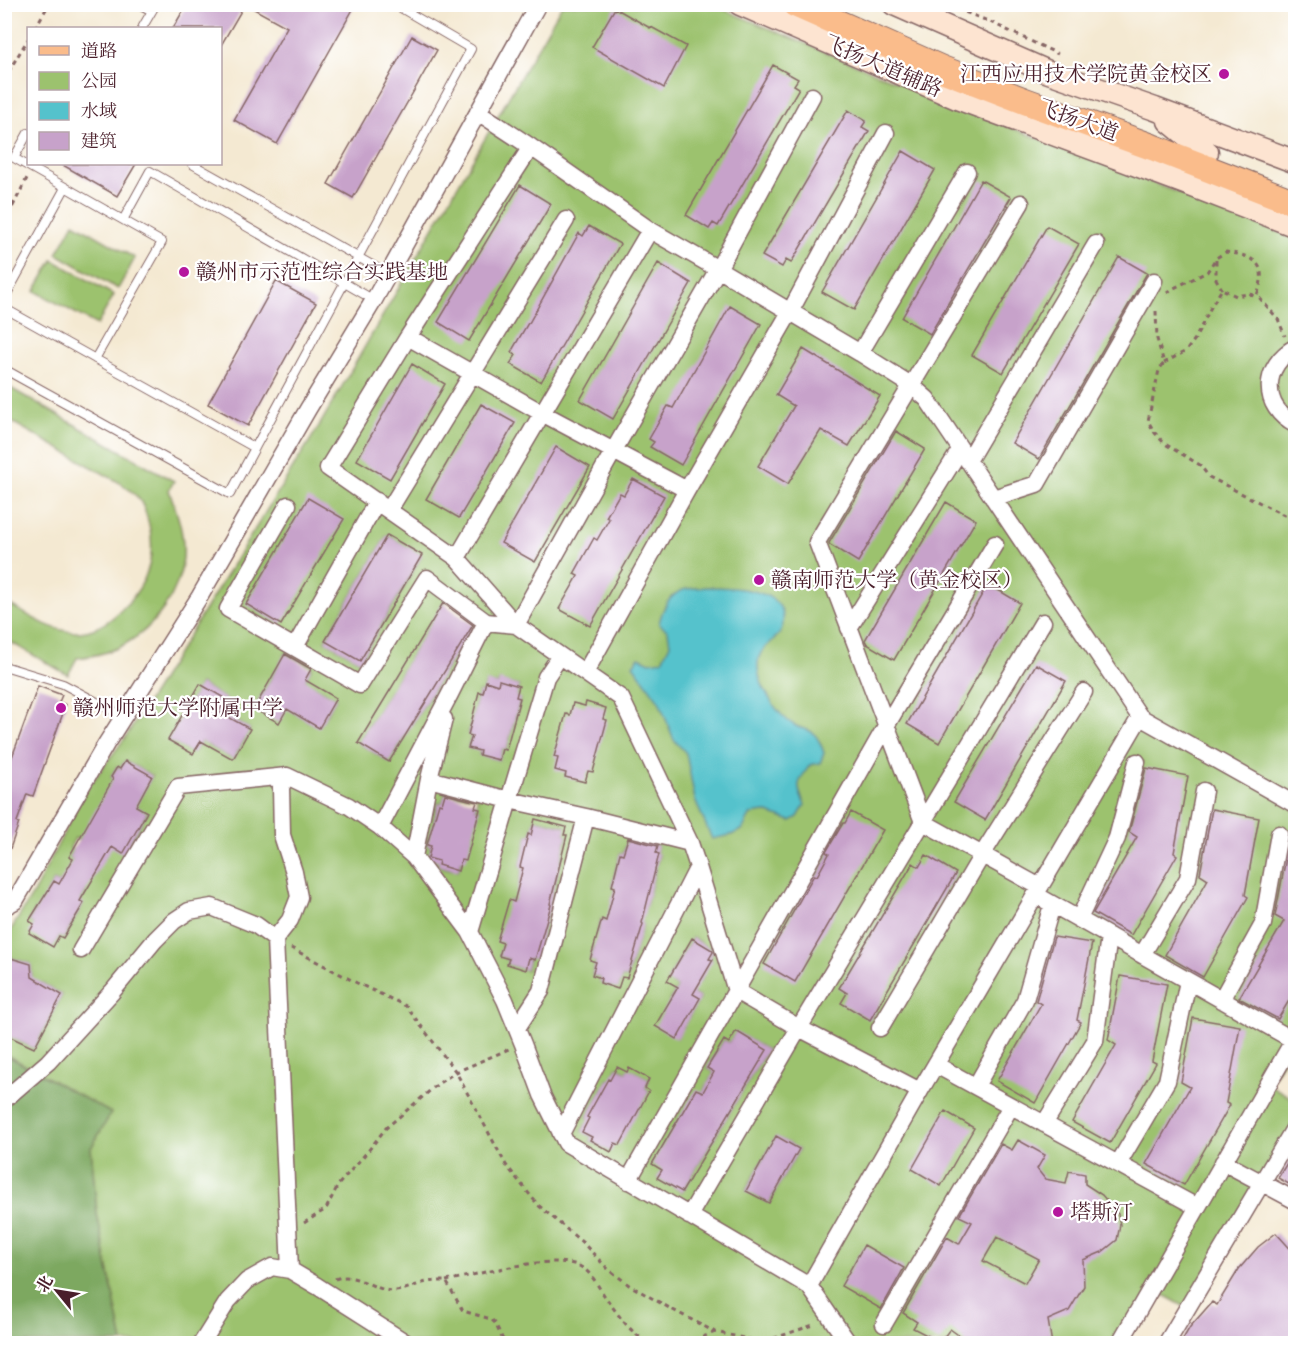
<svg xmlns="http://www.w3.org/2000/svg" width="1300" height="1348" font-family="'EB Garamond','Noto Serif SC',serif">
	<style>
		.green { fill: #9cc26e; stroke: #73704c; stroke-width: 1.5; fill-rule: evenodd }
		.forest { fill: #7da861; stroke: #646446; stroke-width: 1.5 }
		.water { fill: #54c2cc; stroke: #4f707c; stroke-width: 1.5 }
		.building { fill: #c7a2ca; fill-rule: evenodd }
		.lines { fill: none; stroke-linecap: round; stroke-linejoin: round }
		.lane-casing { stroke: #866665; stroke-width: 10 }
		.street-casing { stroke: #866665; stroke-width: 19 }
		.secondary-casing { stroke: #866665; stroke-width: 25 }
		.primary-casing { stroke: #866665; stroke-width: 28 }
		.path { stroke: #866665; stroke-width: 3; stroke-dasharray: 4.5 4.5; stroke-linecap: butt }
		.lane { stroke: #fff; stroke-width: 8 }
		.street { stroke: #fff; stroke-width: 16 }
		.secondary { stroke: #fde4d1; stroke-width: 22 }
		.primary { stroke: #fabc8b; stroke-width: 26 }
		.poi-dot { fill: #b5179e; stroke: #fff; stroke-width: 2 }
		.labels { text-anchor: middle; stroke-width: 4.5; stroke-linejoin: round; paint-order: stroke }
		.street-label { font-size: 21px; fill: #4a1f2b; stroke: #fff }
		.poi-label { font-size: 21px; fill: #4a1f2b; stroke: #fff; text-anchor: start }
	</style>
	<rect width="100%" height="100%" fill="#fff"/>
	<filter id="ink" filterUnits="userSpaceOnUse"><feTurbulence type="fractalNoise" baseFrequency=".0167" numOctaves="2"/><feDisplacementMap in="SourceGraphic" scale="12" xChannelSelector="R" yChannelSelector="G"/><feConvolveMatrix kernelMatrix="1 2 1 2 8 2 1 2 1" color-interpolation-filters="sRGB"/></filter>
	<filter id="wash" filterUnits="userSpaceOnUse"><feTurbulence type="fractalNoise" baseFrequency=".008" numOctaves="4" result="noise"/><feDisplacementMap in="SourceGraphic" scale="24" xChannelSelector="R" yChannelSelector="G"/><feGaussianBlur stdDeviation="1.35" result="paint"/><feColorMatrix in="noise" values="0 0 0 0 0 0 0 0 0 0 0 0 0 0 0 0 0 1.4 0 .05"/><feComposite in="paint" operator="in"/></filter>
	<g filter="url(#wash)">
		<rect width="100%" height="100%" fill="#f4e9d2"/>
		<path class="green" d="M562,5H713L953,105L1295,238L1296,1041L1268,1084L1295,1100V1125L1187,1308L1151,1288L1119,1344L123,1343L97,1214L91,1148L111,1113L5,1054V1033L13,1038L34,1048L62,995L42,983L29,982L32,975L31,964L5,956L4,941L33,894L84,793L127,735L319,426ZM387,535L422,556L360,661L325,641ZM446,599L477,619L389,762L358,743ZM286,653L312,667L303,684L313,685L336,698L319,727L294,713L289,706L254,709ZM499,681L519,686L516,697L520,699L507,750L502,749L499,760L479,755L480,751L468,748L471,736L468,734L479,692L483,693L486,682L498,685ZM200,684L226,699L217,715L227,716L250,729L233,759L208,745L203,738L193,754L169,740ZM125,761L152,776L139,799L125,800L147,813L124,853L102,841L97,872L69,857L73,850L70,848L75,838L86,844L119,782L111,777L117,767L120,769ZM446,792L457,795L478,796L475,808L480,809L458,871L438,866L439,861L428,858L431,846L427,845L440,822L434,820L438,803L442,804ZM535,819L565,826L564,835L567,836L555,884L545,903L526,970L508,964L509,959L500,956L503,943L510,900L516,902L530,887L519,884L523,868L520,867L528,835H531ZM628,838L658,845L656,853L659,855L647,903L638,922L643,924L627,978L622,977L618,988L600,983L601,978L592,975L596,962L590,959L593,947L598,948L603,933L598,932L601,919L608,921L615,887L612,885L620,854H623ZM63,878L86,891L80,901L83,904L64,938L59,936L53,946L34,924L29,921L35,910L42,914L47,892L54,881L59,884ZM692,938L714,951L709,959L712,961L700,975L703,977L699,983L690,992L700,998L677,1038L669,1002L678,987L667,981ZM736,1032L767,1050L682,1192L658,1178L714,1072L707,1068L724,1040L729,1043ZM617,1067L627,1072L629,1069L649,1079L645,1088L649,1091L610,1151L590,1141L592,1137L582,1131L586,1124L594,1121L587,1117L608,1079L614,1082L613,1074ZM776,1137L799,1149L769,1203L746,1190Z
			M74,223L135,258L118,289L57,254Z
			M53,260L114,295L97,325L35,291Z
			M5,385L174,481L169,490C177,512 185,535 183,558C180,592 155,628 125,644C111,653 93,656 77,658L68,675L5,639V602C27,614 49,631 76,632C93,632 108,623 120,611C146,587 157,559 149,525C147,516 144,506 139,499C134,493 127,488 122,484L5,418Z"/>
		<path class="forest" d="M4,1054L111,1113L91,1148L97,1214L123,1343H5Z"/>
		<path class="water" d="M707,587C728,587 778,587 783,615C784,621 783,627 780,633C774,641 762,647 759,657C756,669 760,682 766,692C773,706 783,719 796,726C801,729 809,729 813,733C819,738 822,747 824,753L820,763L810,765C797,783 795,785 805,805L798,817L791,821L765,812L751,814L742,830L731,835L712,839L695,800L686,753L674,740L659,701L633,665L639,657L650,662L662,660L670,644L668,631L659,624C662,610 668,595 683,590C690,588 699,588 707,587Z"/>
		<g id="blocks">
			<path class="building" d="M187,4H245L220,47V28H173Z
				M245,4H356L277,144L234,120L287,27Z
				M615,8L650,28L651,27L686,46L664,88L592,47Z
				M412,36L437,50L353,198L328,184Z
				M773,65L798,79L794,85L799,88L718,226L713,223L709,229L686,215Z
				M848,110L866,121L862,127L869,131L791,263L786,260L782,267L762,256Z
				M903,151L935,170L854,310L822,292Z
				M61,164H136L117,196Z
				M981,180L1011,197L930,334L902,318Z
				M520,185L551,204L469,341L438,322Z
				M589,226L620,244L541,382L510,364L516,355L511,352L528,323H529L579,233L583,236Z
				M1047,226L1079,244L1003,373L972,355Z
				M1119,257L1147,273L1039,459L1012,443Z
				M658,263L691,283L613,419L580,400Z
				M276,281L316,303L248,426L208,404Z
				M730,306L761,324L681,465L650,447L654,442L649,439L668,406L673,408Z
				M803,349L880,396L849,446L821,430L788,484L758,466L794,406L776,395Z
				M412,364L445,384L390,479L357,460Z
				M481,404L515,423L459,518L426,499Z
				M896,431L925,449L858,562L830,545L829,543Z
				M556,447L590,467L535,562L501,543Z
				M633,479L664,496L590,626L559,609L578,576L574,574L594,538L597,540L609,519L606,517L620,493L624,495Z
				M308,498L344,519L281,625L246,604Z
				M946,502L976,520L894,660L867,644L865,640Z
				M387,535L422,555L360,661L325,641Z
				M988,584L1020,603L939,743L907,724Z
				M443,603L473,625L389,762L358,743Z
				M285,654L311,669L305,680L336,698L319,728L287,709L279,723L254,709Z
				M1036,664L1066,681L985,820L954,802Z
				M499,680L519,686L516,697L520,698L506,750L502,749L499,760L479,755L480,751L468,748L472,736L468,735L479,692L483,693L486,681L498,685Z
				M200,684L226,699L219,712L250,729L233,759L201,741L193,754L168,740Z
				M38,686L62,695L59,702L66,705L33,796L27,794L17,822L19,823L6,860H4V779Z
				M586,702L606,708L603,719L607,720L593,772L588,771L585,782L565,777L566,773L555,770L558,758L554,757L566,714L570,715L573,703L585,706Z
				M125,761L152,776L136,806L147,812L123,854L112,847L80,901L84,903L63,938L59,936L53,947L29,933L34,924L29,921L54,881L59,884L73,859L69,857L113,779L111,777L117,767L120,769Z
				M1146,768L1188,776L1174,853L1177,855L1131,935L1093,913L1137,837L1129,832Z
				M445,794L477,802L475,808L480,809L466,861L461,860L458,871L438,865L439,861L428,858L431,846L427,845L439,803L442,804Z
				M1212,809L1259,818L1245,895L1248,897L1203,977L1165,955L1208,879L1200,874Z
				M851,812L883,830L795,982L764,964L814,875L817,876L829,854L826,852L843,823H845Z
				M535,819L566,827L564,835H567L550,904L551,905L535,960L529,958L526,970L507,964L509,959L499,956L503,943L497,941L509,900L514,902L523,868L520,867L528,834L531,835Z
				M628,838L658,846L656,853L659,854L642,923L643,924L627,978L622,977L618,989L600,983L601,978L592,975L596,962L590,960L602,919L606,921L615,887L612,886L620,853L623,854Z
				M1289,842H1296V989L1278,1019L1239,998L1284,921L1275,916Z
				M926,855L956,873L870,1020L841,1003L847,993L839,988L913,863L919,867Z
				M1054,937L1092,943L1077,1020L1081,1022L1035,1103L997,1081L1041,1004L1036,1001Z
				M692,938L712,950L713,952L709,959L713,960L693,994L700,998L677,1039L655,1026L678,987L667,981Z
				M4,956L31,964L32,977L62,995L34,1048L4,1034Z
				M1120,976L1167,984L1152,1061L1156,1063L1110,1143L1072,1122L1116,1045L1108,1040Z
				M1193,1018L1240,1026L1226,1103L1230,1105L1184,1185L1146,1164L1190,1087L1181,1082Z
				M736,1031L767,1050L682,1192L657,1178L662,1170L652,1164L696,1089L703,1092L714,1072L707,1068L724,1040L729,1043Z
				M617,1067L627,1072L629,1068L649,1079L645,1088L649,1091L620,1145L615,1143L611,1152L590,1140L592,1137L582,1132L589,1118L587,1117L608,1079L610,1080Z
				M945,1111L974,1128L941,1186L912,1169Z
				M776,1136L799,1149L769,1203L746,1191Z
				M1018,1140L1045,1155L1037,1169L1045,1179L1066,1183L1069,1171L1085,1174V1184L1102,1195L1118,1214L1120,1225L1117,1240L1102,1252L1083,1260L1084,1286L1069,1311L1048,1320L1052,1344H967L961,1337L950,1329L940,1342L913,1328L917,1322L903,1313L947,1237L959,1244L972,1222L959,1216L1001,1144L1012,1150ZM997,1237L1039,1259L1025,1283L983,1261Z
				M1296,1148V1188L1278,1178Z
				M1276,1233L1296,1255V1344H1180L1190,1327L1212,1302L1217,1305L1239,1269L1258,1247Z
				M864,1245L904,1268L881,1309L841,1286Z"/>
		</g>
	</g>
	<g filter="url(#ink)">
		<use href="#blocks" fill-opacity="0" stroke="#866665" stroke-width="1.5"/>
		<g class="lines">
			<g class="lane-casing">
				<path id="lane" d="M139,4L152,11
					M142,28L156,4
					M28,133L14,158L123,220L150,171L374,300
					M192,164L388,274
					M4,299L65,188
					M4,308L255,448
					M95,359L162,242L123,220
					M4,369L230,494L471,49L394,4
					M4,666L63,684L123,716"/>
			</g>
			<g class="street-casing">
				<path id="street" d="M478,112L531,147L650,230L718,269L860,353L911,385L927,399L1140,717L1296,805
					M531,147L408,337L328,468L457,558L516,625L621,698L690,843L698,867L736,991L799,1028L920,1091L809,1286L849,1344
					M1021,203L817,542L923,822L1040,887
					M408,337L542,413L687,490
					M1296,347C1262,365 1260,407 1296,425
					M860,353L967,172
					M968,461L1096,244
					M993,498L1037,484L1154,281
					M288,505L228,609L360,685L427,578L486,622L516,625L614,450L718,269L812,96
					M389,510L566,220
					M457,558L650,230
					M849,628L960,450
					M295,647L377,501
					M560,656L546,677L509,800L586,817
					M585,673L687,490L790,312L886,133
					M429,779L444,719
					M380,827L450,694L486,622
					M414,857L429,779L509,800L470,932
					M1036,895L1293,1040
					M4,907L15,901L106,744L200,596L308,409L374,300L538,4
					M1079,919L1117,838L1137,762
					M275,939L290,920L299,897L294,872L282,835L281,787L287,776
					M81,950L178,787L287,776L349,806L380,827L414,857L470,932L505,1000L523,1044L542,1095L566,1143L809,1286
					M1142,955L1188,878L1204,791
					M1221,1000L1263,924L1279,834
					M517,1028L541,991L586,817L690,843
					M880,1028L982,855L1084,692
					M936,1065L1197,1207
					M976,1086L1025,1000L1052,905
					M920,1091L1140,717
					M4,1100L48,1062L112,992L155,940L174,921L189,911L212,907L256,925L275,939L290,1270L317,1286L408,1344
					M1044,1124L1095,1041L1109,936
					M561,1134L698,867
					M1223,1162L1296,1201
					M1118,1164L1167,1081L1188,981
					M628,1181L886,726L995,544
					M689,1216L799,1028L1043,622
					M884,1324L1011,1106
					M201,1344L228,1301L247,1281L272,1267L290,1270
					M1119,1344L1296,1036
					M1166,1344L1296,1125"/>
			</g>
			<g class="secondary-casing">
				<path id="secondary" d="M740,4L957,98L1185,183L1296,226
					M894,4L1046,71L1155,109L1296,162
					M1169,121L1207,152"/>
			</g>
			<g class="primary-casing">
				<path id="primary" d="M795,4L942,69L1025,101L1152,147L1296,203"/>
			</g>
			<path class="path" d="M957,9L988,21L1058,54
				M35,28L49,4
				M4,79L28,39
				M4,198L14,204L27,178
				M4,223L14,204
				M1216,260V279L1222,289
				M1167,293L1172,289L1207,272L1216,258L1226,252C1255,256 1269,264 1257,295L1278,319L1285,336
				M1156,311L1157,339L1164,363L1159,370L1148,421L1155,433L1165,444L1200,465L1209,477L1296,521
				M1164,363L1186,351L1195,339L1212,305L1222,289L1236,296L1247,294L1257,295
				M291,948L357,983L406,1006L456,1072L506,1165L538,1205L583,1243L607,1268L629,1285L673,1310L715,1332L763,1342L816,1324
				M304,1223L326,1209L338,1185L368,1151L386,1128L439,1083L456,1072L509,1049
				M335,1279C356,1271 373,1291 394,1291C405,1291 416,1284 427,1282C433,1281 439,1281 446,1281L463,1311L491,1319L495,1323L505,1344
				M446,1281C476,1275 555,1252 581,1267C592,1273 597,1285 604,1295C617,1313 630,1334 651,1344
				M686,1344L715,1332"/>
			<use href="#lane" class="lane"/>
			<use href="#street" class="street"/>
			<use href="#secondary" class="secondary"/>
			<use href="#primary" class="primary"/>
		</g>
	</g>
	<g class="poi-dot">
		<circle cx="1224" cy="74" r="6"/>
		<circle cx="184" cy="272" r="6"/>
		<circle cx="759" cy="580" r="6"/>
		<circle cx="61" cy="708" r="6"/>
		<circle cx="1058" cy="1212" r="6"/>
	</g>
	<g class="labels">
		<g class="street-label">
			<text transform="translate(883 66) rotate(23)" y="7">飞扬大道辅路</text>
			<text transform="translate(1078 120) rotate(20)" y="7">飞扬大道</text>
		</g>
		<g class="poi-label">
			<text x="1212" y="81" text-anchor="end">江西应用技术学院黄金校区</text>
			<text x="196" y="279">赣州市示范性综合实践基地</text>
			<text x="771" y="587">赣南师范大学（黄金校区）</text>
			<text x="73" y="715">赣州师范大学附属中学</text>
			<text x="1070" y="1219">塔斯汀</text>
		</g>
	</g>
	<rect width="1300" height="1348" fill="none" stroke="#fff" stroke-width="24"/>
	<rect x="27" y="27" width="195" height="138" fill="#ffffff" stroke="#b7a5aa" stroke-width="1.5"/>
	<rect x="39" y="46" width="30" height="9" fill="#fabc8b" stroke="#b7a5aa" stroke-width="1.5"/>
	<text x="81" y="57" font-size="18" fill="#4a1f2b">道路</text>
	<rect x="39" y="72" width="30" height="18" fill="#9cc26e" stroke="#b7a5aa" stroke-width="1.5"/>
	<text x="81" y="87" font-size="18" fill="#4a1f2b">公园</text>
	<rect x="39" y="102" width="30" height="18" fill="#54c2cc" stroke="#b7a5aa" stroke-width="1.5"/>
	<text x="81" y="117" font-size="18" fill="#4a1f2b">水域</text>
	<rect x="39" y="132" width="30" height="18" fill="#c7a2ca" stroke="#b7a5aa" stroke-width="1.5"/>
	<text x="81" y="147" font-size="18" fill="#4a1f2b">建筑</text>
	<g transform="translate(57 1291) rotate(300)" stroke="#ffffff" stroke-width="4.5" paint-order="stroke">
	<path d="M0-4.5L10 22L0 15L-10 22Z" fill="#4a1f2b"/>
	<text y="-9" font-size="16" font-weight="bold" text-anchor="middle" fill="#4a1f2b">北</text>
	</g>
</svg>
